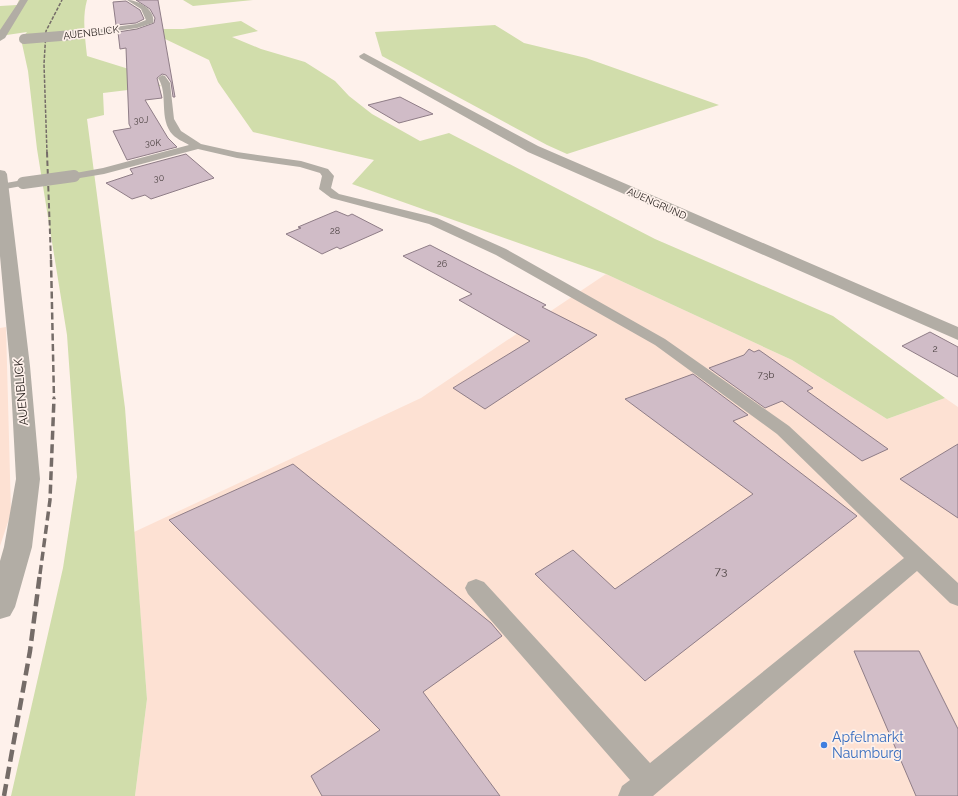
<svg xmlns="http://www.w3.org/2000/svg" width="958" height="796" font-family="Raleway,sans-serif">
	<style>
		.built { fill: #fde1d3 }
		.green { fill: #d1ddab }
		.building { fill: #d0bcc7; stroke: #8f7d87 }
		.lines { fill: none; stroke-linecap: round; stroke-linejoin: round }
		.lane { fill: #b2ada5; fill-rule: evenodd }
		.street { fill: #b2ada5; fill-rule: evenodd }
		.rail-far4 { stroke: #756c68; stroke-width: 1.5; stroke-dasharray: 3.5 1.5; stroke-linecap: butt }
		.rail-far3 { stroke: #756c68; stroke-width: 2; stroke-dasharray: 5.5 3; stroke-linecap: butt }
		.rail-far2 { stroke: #756c68; stroke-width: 2.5; stroke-dasharray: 7 3.5; stroke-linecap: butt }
		.rail-far1 { stroke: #756c68; stroke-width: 3.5; stroke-dasharray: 9 4.5; stroke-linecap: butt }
		.rail { stroke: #756c68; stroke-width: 4.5; stroke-dasharray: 12 5.5; stroke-linecap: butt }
		.lane-bridge { stroke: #b2ada5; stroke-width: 12 }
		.street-bridge { stroke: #b2ada5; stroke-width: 10 }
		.shop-dot { fill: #3f7fe0; stroke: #fef1eb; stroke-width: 1.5 }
		.labels { text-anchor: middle; stroke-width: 3.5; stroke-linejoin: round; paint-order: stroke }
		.far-number-label { font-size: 9px; fill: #4f4545 }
		.far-street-label { font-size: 10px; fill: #241d1a; stroke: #fef1eb }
		.number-label { font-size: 10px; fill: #4f4545 }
		.street-label { font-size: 12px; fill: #241d1a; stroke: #fef1eb }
		.near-number-label { font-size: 12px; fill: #4f4545 }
		.near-shop-label { font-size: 14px; fill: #366cbe; stroke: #fef1eb; text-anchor: start }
	</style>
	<rect width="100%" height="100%" fill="#fef1eb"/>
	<path class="built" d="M606,274L792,360L887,419L945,398L958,407V796H135L147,699L134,532L421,398Z
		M6,327L11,513L0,546V328Z"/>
	<path class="green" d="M19,0H87C82,18 85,37 87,56L148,75L161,86L103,93L104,115L87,119L125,408L147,699L135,796H11L63,568L77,477L67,335L37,149L28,71L21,39L27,32L0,36V6L17,5Z
		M183,0H253L193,6Z
		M241,21L258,31L232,37L261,49L305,62L335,81L349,96L372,114L420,141L449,133L655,239L833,316L945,398L887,419L792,360L606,274L352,184L374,160L253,132L218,82L209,60L163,38L121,39L117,33L134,29H183Z
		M495,25L524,43L586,58L719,105L567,154L547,145L382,56L375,32Z"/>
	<path class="building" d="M136,0H158L175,97H173L171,82L166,75L162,74L157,78L162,98L145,100L168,138L177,147L127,160L113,131L131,128L129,124L126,48L120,49L118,32L137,29L154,23L155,18L150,9Z
		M126,1L140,10L144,19L136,23L116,25L113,2Z
		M400,97L433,114L399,123L368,105Z
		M186,154L214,178L151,199L145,195L132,199L106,183L133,174L130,169Z
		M336,211L348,216L352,214L383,230L340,249L337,247L322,254L286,234L301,228L298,227Z
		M430,245L546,305L542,307L597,335L485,409L453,388L530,341L459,300L472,294L403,256Z
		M930,332L958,347V377L902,346Z
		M749,349L754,352L759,350L813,388L807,391L888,449L862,461L782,401L765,408L709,368L744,355Z
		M693,374L748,415L733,421L857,516L645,681L535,574L573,550L615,589L753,494L625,399Z
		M958,444V518L900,479Z
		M293,464L491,623L502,636L423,692L500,796H322L311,776L380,730L169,520Z
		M854,651H919L958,729V796H916Z"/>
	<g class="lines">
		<path class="lane" d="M127,0C138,0 156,9 153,23L137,28L73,37L69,35L73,33L136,24L146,20L141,9Z
			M162,75L165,76L170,83L174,119L181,131L201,144L237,152L301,161L328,169L334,176L331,188L339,194L437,218L506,249L665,339L789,426L958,583V606L950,603L917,571L653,796H618L622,786L630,780L468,594L465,588L468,582L476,579L484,582L650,763L904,558L777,434L655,345L496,255L429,224L331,198L319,189L322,176L320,173L300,167L237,158L198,149L104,174L74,179L70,178L68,176L70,174L103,168L189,145C184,142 177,139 173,135C158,119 169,94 158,78Z
			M23,180L29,183L27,185L0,190V184Z"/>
		<path class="street" d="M20,0H28L5,38L0,41V30Z
			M364,53L538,146L958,327V340L528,152L360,58L359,56Z
			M0,170L5,171L7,174L30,366L40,479L32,547L15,607L10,616L0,619V561L4,547L16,479L10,366L0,256Z"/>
		<path class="rail-far4" d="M47,153L44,64L46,31L62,0"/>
		<path class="rail-far3" d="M47,152L51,261"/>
		<path class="rail-far2" d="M51,260L54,399"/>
		<path class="rail-far1" d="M40,574L50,500L54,398"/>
		<path class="rail" d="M4,796L30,651L40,573"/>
		<path class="lane-bridge" d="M23,183L74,176"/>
		<path class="street-bridge" d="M24,39L73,35"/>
	</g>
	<circle class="shop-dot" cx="824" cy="745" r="4"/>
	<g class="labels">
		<g class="far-number-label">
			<text x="141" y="123">30J</text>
			<text x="153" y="146">30K</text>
			<text x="159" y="181">30</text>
			<text x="335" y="234">28</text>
			<text x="442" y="267">26</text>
		</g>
		<g class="far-street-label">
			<text transform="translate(91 32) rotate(-7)" y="4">AUENBLICK</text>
			<text transform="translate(657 203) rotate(24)" y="4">AUENGRUND</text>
		</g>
		<g class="number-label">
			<text x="935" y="352">2</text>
			<text x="766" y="378">73b</text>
		</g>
		<g class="street-label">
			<text transform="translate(21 392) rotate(-95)" y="4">AUENBLICK</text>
		</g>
		<g class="near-number-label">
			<text x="721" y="575">73</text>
		</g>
		<g class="near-shop-label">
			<text x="832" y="742">Apfelmarkt<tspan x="832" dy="16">Naumburg</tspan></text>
		</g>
	</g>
</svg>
